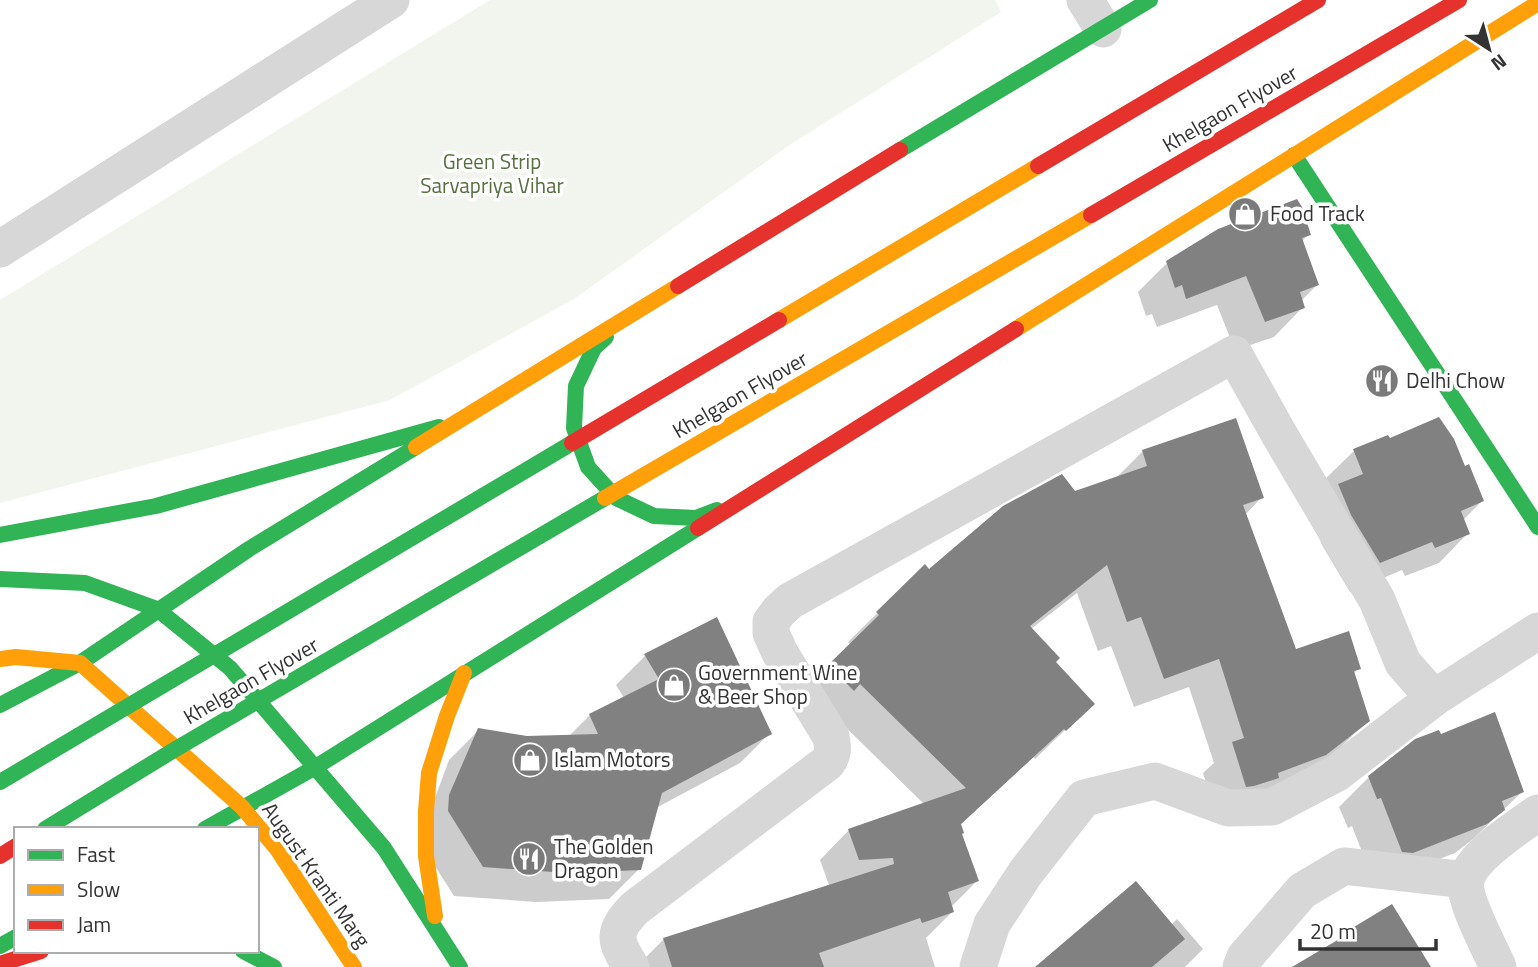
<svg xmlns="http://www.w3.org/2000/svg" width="1538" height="967" font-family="'Titillium Web',sans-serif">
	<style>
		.green { fill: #f1f5ed }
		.shadow { fill: #0003 }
		.building { fill: #818181 }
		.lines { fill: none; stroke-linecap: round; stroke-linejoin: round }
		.street { stroke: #d7d7d7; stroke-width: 37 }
		.fast { stroke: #30b455; stroke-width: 16 }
		.slow { stroke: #ff9f0a; stroke-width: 16 }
		.jam { stroke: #e5322d; stroke-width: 16 }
		.fast-bridge { stroke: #30b455; stroke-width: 16 }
		.slow-bridge { stroke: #ff9f0a; stroke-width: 16 }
		.jam-bridge { stroke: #e5322d; stroke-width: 16 }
		.labels { text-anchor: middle; stroke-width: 7; stroke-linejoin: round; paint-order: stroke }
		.street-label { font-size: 21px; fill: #333; stroke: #fff }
		.park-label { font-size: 21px; fill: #56703f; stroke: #fff }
		.poi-label { font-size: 21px; fill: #333; stroke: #fff; text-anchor: start }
	</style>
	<rect width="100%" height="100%" fill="#fff"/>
	<path class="green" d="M490,0H995L1001,12L791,144L574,299L390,400L0,503V300Z"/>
	<path class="shadow" d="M1309,234L1302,241L1317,285L1301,301L1303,307L1274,337L1235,350L1217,305L1157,327L1152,314L1146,316L1138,292L1167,263Z
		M1143,451L1261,498L1245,515L1295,651L1359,668L1353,674L1368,720L1338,750L1294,784L1217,815L1203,773L1214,763L1189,687L1134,707L1111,646L1098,651L1077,593L1031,629L1054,662L1093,703L1035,759L1033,757L960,825V834L977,881L951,907L952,912L926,938L935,967H636L664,939L829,885L820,860L849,830L924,804L830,712L800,695L851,645L848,642L925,566L929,571L1075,493L1115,479Z
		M1354,451L1465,468L1482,501L1463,520L1468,533L1439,563L1405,576L1402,570L1350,592L1322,545L1310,515L1324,480Z
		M645,656L770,733L740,763L656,808L639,869L609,899L536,902L454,896L419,841L449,760L479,730L527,738L568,737L590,715L624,698L616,685Z
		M1369,777L1522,792L1473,839L1455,853L1382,881L1373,880L1352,826L1348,828L1339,807Z
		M1177,919L1203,949L1185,967H1038L1171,925Z"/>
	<path class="building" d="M1297,199L1302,207L1311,235L1302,238L1319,285L1300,292L1305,308L1265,322L1246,276L1186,299L1182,285L1175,288L1166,261L1218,229Z
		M1439,417L1454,439L1465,466L1469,464L1484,501L1461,511L1470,534L1435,548L1432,542L1380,563L1351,515L1338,484L1363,474L1353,449L1388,435L1390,438Z
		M1236,418L1264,498L1243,505L1296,649L1349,631L1361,669L1354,671L1370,721L1326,755L1278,773L1279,778L1254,786L1246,787L1232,742L1244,738L1219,659L1164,679L1141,617L1127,622L1107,565L1030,626L1060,658L1056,662L1095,704L1066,731L1064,729L961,824L964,833L962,834L979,881L948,892L954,912L922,923L920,918L819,953L824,967H672L663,938L894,864L893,858L859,860L848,829L966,788L860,684L854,691L828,665L879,615L876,612L925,564L929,569L1003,506L1062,474L1075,491L1147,466L1142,450Z
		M717,617L772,734L662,793L641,870L567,873L483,867L448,811L449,795L478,728L527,736L598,734L589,714L659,679L644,654Z
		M1495,712L1524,792L1502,801L1505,810L1487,824L1413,853L1402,852L1381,798L1377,799L1368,776L1415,739L1439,730L1441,734Z
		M1136,881L1185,939L1152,967H1035Z
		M1392,904L1431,967H1292L1346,935L1344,933Z"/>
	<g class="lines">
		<path class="street" d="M1085,0L1103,29
			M0,249L391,0
			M631,967C614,940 612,932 635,908L827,763C834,754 833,748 831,737L780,653L771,633V622L779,611L790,601L1234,354L1279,434L1377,600L1403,663L1434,698
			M978,967L992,924L1026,872L1084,798L1155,781L1228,808L1272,807L1337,773L1434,698L1538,631
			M1241,967L1245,957L1302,891L1344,866L1466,880
			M1498,967C1490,949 1462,897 1466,880C1472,856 1519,826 1538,813"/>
		<path class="fast" d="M900,150L1150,0
			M1294,155L1538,527
			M606,337L594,348L576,386L574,428L588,467L616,498L654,516L696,518L717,510
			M0,535L156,506L439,427
			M0,579L85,583L157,609L230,668L384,848L460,967
			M0,705L80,663L249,549L416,447
			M205,829L314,768L698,528
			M0,946L16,937
			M243,951L274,967"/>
		<path class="slow" d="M1016,329L1538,3
			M416,447L678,286
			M0,659L16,657L80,663L242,807L277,849L354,967
			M435,916L426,856V811L429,773L447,716L464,673"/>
		<path class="jam" d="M678,286L900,150
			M698,528L1016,329
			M0,856L16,846
			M0,964L41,951"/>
		<path class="fast-bridge" d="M0,782L572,443
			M45,829L174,750L605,498"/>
		<path class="slow-bridge" d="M779,320L1038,166
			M605,498L1091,215"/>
		<path class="jam-bridge" d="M1038,166L1318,0
			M1091,215L1459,0
			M572,443L779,320"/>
	</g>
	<defs>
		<g id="shop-disc" transform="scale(1.75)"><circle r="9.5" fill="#7a7a7a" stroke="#fff"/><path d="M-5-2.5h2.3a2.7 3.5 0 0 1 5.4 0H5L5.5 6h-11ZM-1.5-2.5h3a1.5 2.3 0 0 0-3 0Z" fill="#fff"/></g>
		<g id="restaurant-disc" transform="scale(1.75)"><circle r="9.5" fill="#7a7a7a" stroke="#fff"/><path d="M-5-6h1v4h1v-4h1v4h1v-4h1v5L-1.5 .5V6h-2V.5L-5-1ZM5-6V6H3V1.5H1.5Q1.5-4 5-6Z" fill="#fff"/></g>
	</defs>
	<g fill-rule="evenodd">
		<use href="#shop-disc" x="1245" y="214"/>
		<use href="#restaurant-disc" x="1382" y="381"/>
		<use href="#shop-disc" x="674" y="685"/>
		<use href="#shop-disc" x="530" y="760"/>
		<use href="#restaurant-disc" x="529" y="859"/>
	</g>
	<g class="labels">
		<g class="street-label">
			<text transform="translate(1230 109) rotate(-30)" y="7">Khelgaon Flyover</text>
			<text transform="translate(740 395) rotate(-30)" y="7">Khelgaon Flyover</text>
			<text transform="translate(251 681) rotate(-30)" y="7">Khelgaon Flyover</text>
			<text transform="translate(316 875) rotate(55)" y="7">August Kranti Marg</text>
		</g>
		<g class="park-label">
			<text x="492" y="169">Green Strip<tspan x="492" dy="24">Sarvapriya Vihar</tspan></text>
		</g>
		<g class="poi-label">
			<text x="1270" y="221">Food Track</text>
			<text x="1406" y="388">Delhi Chow</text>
			<text x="698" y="680">Government Wine<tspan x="698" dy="24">&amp; Beer Shop</tspan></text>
			<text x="554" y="767">Islam Motors</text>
			<text x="554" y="854">The Golden<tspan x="554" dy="24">Dragon</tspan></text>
		</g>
	</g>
	<rect x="14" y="827" width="245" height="126" fill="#ffffff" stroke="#adadad" stroke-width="2"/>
	<rect x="28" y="850" width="35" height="10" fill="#30b455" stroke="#adadad" stroke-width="2"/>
	<text x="77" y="862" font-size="21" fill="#333333">Fast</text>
	<rect x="28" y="885" width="35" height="10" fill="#ff9f0a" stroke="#adadad" stroke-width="2"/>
	<text x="77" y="897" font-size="21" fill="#333333">Slow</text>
	<rect x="28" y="920" width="35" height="10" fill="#e5322d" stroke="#adadad" stroke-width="2"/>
	<text x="77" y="932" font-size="21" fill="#333333">Jam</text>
	<g transform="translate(1489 49) rotate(144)" stroke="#ffffff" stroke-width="5" paint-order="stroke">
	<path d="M0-5L12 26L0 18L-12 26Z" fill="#333333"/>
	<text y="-10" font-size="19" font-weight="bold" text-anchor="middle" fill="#333333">N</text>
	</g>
	<path d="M1300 939v10h136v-10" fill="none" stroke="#333333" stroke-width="3.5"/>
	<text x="1310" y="939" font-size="21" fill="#333333" stroke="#ffffff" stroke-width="5" paint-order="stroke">20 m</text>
</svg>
